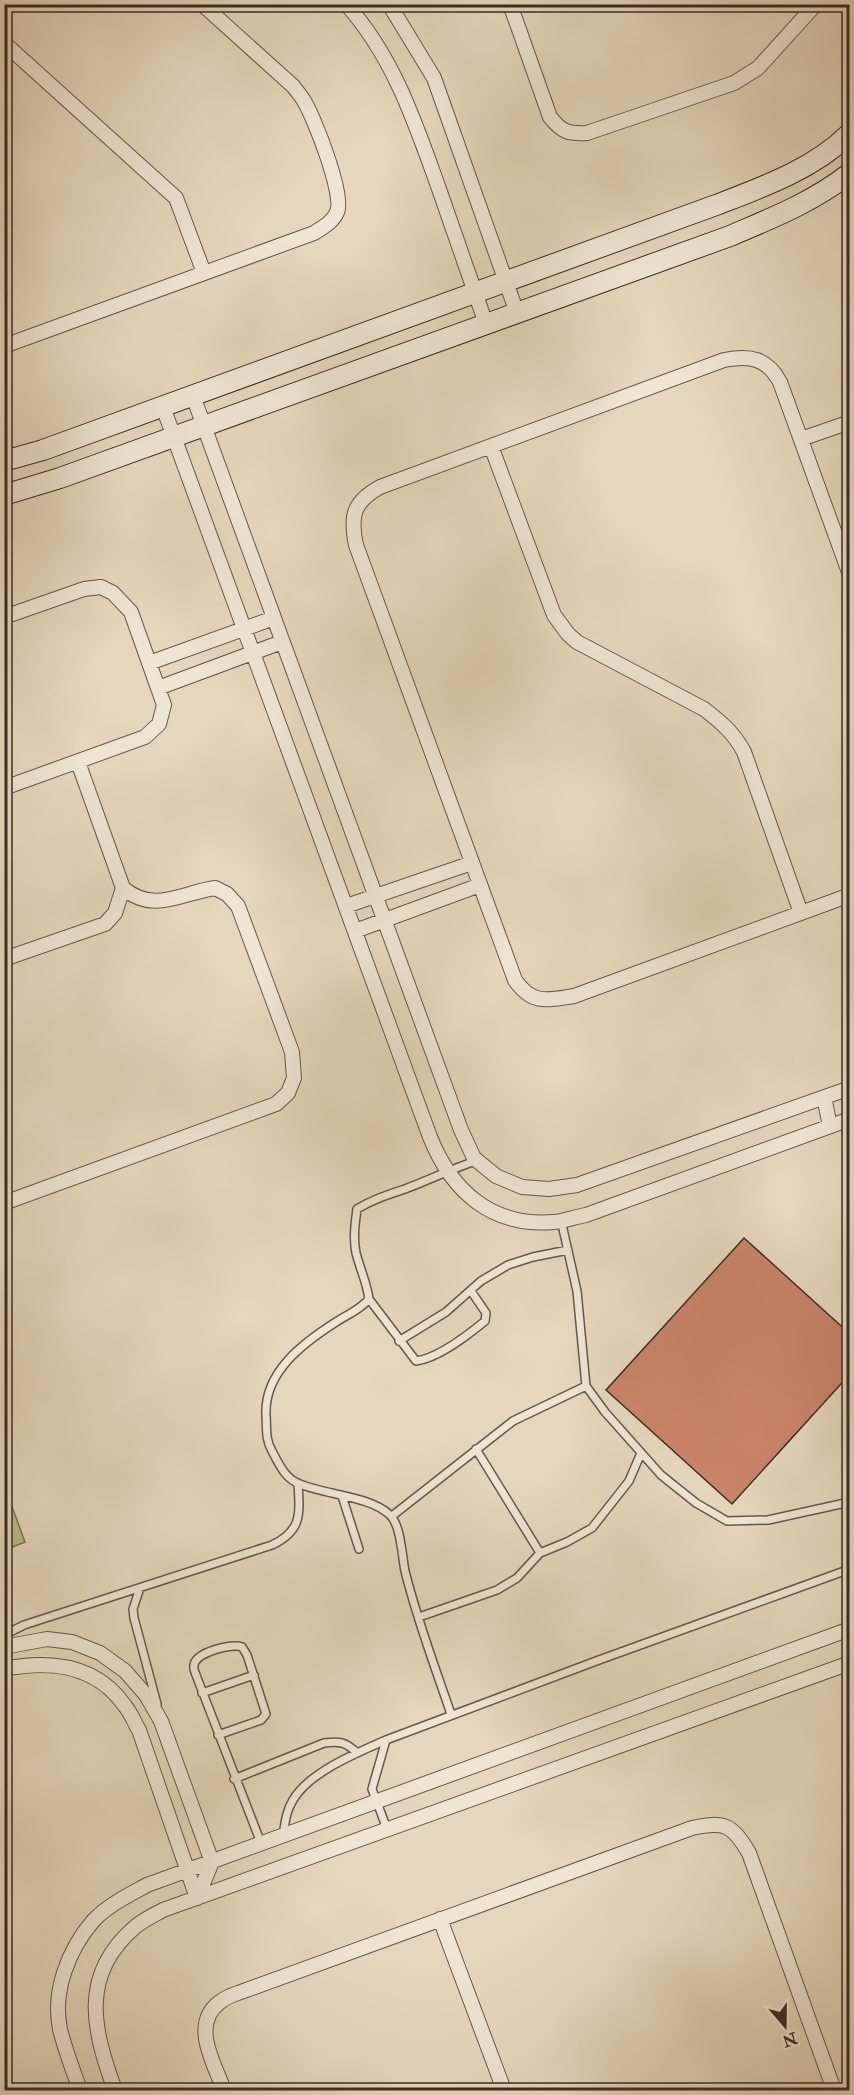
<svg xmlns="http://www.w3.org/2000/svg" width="854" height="2095" font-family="'IM FELL Double Pica',serif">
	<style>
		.green { fill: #b9bd8e; stroke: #7a755a; stroke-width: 1.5 }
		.building { fill: #ca846a; stroke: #3b2d25; stroke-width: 1.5 }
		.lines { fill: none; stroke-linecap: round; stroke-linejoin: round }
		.lane-casing { stroke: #66584b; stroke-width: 10 }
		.street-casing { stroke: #66584b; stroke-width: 16 }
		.secondary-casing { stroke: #3b2d25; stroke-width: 22 }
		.lane { stroke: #eee5d4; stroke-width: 7 }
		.street { stroke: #eee5d4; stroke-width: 14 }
		.secondary { stroke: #eee5d4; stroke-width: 20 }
	</style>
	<rect width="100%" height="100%" fill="#e5d7bd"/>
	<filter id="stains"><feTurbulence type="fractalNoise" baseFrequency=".00333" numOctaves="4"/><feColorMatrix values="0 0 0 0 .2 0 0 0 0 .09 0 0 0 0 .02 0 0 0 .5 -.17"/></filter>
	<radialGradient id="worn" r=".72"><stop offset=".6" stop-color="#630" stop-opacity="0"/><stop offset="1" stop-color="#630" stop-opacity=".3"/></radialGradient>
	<path class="green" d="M7,1493L25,1542L5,1550L4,1494Z"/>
	<path class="building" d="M744,1238L850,1334V1374L732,1504L606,1390Z"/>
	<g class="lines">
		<g class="lane-casing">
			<path id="lane" d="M561,1220L577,1291L586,1386L605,1412L661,1475L696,1503L727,1521L768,1520L850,1502
				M369,1299L416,1361C439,1358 468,1335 485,1321L486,1313L471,1291
				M399,1341L446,1312L481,1281L508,1265L533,1257L568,1250
				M476,1449L540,1553
				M342,1496L359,1549
				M392,1516L513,1421L586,1386
				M140,1588L133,1609L134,1618L157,1704
				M419,1617L497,1590L517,1578L540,1553L567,1542L592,1528L629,1481L641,1453
				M4,1635L24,1625L272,1545C302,1531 300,1514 298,1484
				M202,1693L254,1675
				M451,1714C435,1667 417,1620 405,1571C402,1557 401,1525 390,1515C370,1496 326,1495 300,1484C285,1479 279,1464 272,1451C265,1439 267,1428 266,1415C264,1372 303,1343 336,1322C348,1314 360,1310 369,1299C367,1283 360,1269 356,1253C353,1238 355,1224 357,1209C374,1199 387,1195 405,1189C429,1180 451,1169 476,1161
				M218,1735L261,1720L266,1714L247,1655L242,1647C232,1643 196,1652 194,1665C193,1669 195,1672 196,1675L261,1843
				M234,1779L324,1743C340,1741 346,1742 357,1753
				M387,1829L372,1789L386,1740L599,1660L850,1569
				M283,1836C285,1823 286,1811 293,1800C309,1772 357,1753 386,1740"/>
		</g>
		<g class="street-casing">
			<path id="street" d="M346,4C393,56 415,122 438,186C454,232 470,278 486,324
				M389,4L434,78L517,313
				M510,4L550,117C562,132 568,134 587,133L734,83L758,68L816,4
				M4,43L176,198L204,273
				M4,346L314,233C323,227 333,222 337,212C345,196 314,117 304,101C301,96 297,91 293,86L202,4
				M193,396L461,1130L474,1158L496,1176L522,1187L549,1189L577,1185L850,1088
				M163,407L430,1137C452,1192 492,1227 554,1222C564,1221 575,1217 586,1215L850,1119
				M801,439L850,422
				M491,446L554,615L568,634L577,642L704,709C721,722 734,733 744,752L801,913
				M850,575L780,382C767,358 750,355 724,360L380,487C353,502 350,516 356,545L515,980C532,1005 547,1000 574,996L850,895
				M4,617L84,589L101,587L113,593L131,612L164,705L159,724L145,737L4,788
				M149,663L274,618
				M158,688L282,642
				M346,906L472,863
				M355,931L480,885
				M4,959L105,924L115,913L123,888
				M824,1097L830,1126
				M4,1203L276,1104L288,1093L294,1078L292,1052L238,906L227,894L215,888C181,893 154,914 123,888L78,762
				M4,1647L47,1639L72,1642L100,1653L125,1671L146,1695L161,1721L212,1862L197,1898
				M4,1669C50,1660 96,1664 125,1706C131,1713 134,1722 139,1730L197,1898
				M440,1919L504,2090
				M80,2090C73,2070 65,2050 60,2029C52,1991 69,1949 93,1921C108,1905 129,1895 147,1885L850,1629
				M115,2090C93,2030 79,1975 135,1927C143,1920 154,1915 163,1910L850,1663
				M224,2090C214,2063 190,2024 220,2002C225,1998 232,1995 238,1993L692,1828C724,1821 732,1824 749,1853L834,2090"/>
		</g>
		<g class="secondary-casing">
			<path id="secondary" d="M4,461L43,450L716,205C763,187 814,169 850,133
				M4,495L60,478L730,236C772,218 813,202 850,173"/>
		</g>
		<use href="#lane" class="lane"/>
		<use href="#street" class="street"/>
		<use href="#secondary" class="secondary"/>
	</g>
	<rect width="854" height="2095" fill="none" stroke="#e5d7bd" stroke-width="24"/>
	<rect x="6" y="6" width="842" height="2083" fill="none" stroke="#3b2d25" stroke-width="3"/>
	<rect x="12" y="12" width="830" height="2071" fill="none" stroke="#3b2d25" stroke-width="1.5"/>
	<g transform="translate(785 2026) rotate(160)" stroke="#eee5d4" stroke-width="4.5" paint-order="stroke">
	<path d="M0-4.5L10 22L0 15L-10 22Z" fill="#3b2d25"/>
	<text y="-9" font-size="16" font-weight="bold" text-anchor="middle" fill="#3b2d25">N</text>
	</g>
	<rect width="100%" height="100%" filter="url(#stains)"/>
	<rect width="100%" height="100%" fill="url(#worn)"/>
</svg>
